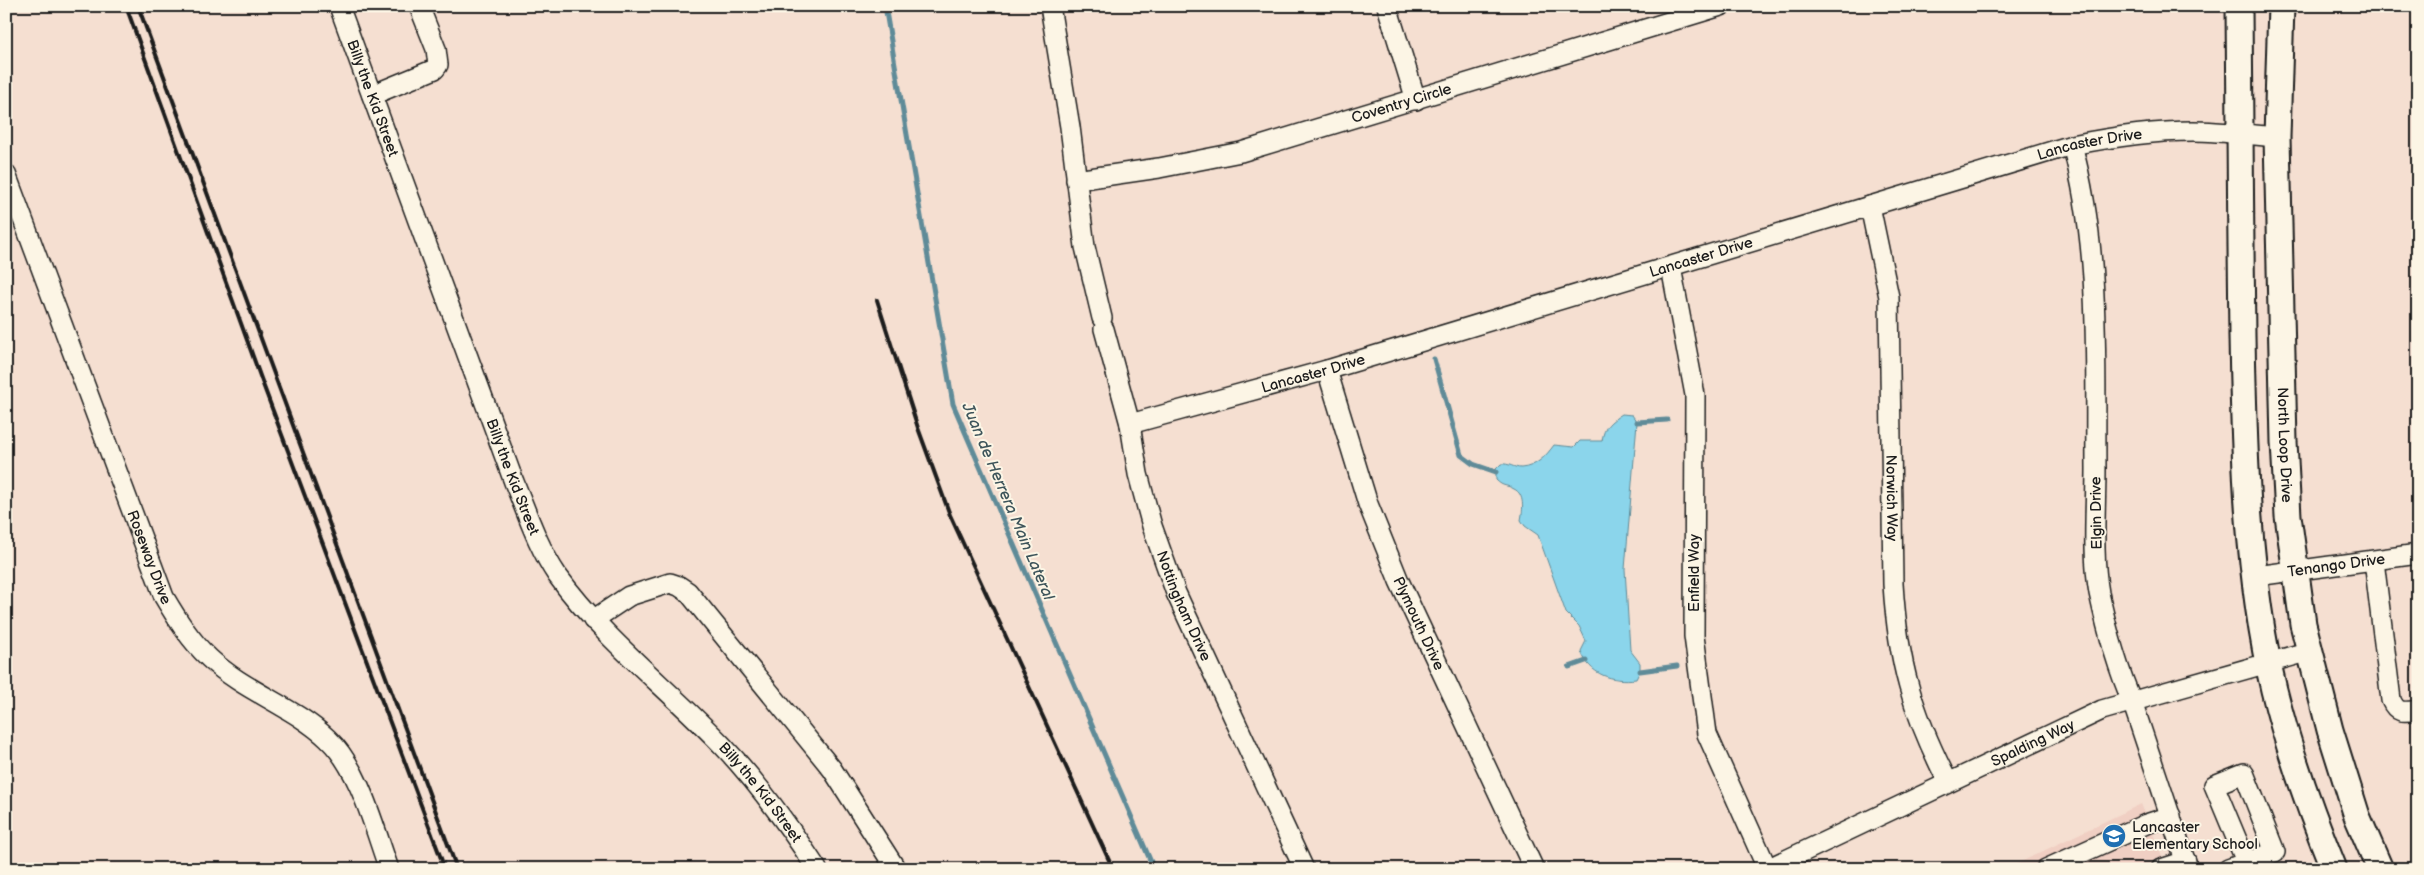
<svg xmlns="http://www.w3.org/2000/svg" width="2424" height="875" font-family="'Balsamiq Sans',sans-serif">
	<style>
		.built { fill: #f0cfc3 }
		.water { fill: #8bd5eb; stroke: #5f8b98 }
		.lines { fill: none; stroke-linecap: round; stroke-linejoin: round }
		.stream { stroke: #5f8b98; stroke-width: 5 }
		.minor-casing { stroke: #1c1c1c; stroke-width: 22 }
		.major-casing { stroke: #1c1c1c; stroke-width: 29 }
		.minor { stroke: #fcf5e5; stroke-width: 19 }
		.major { stroke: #fcf5e5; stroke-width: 25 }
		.rail { stroke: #1c1c1c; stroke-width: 4 }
		.labels { text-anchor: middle; stroke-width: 4; stroke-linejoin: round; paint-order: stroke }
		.street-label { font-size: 15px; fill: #1c1c1c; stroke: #fcf5e5 }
		.poi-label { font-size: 15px; fill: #1c1c1c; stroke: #fcf5e5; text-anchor: start }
		.water-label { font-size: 16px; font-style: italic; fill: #3d545a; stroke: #fcf5e5 }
	</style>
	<rect width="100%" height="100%" fill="#f5dfd1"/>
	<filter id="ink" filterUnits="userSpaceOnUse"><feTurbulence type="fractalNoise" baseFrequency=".02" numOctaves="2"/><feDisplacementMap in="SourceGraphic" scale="10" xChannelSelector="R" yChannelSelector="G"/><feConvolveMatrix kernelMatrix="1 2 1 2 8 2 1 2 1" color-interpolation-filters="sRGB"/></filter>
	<g filter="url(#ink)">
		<path class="built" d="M2141,804L2167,869H2006Z"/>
		<path class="water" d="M1622,414L1632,415L1637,422L1625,569L1630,650L1640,663V671L1636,679C1613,682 1589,675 1581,651L1586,641L1579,626L1566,613L1538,535L1525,526L1521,520C1523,510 1525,494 1514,489C1506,484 1504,488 1496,480V469L1501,464C1509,463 1514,468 1521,468C1536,467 1546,456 1554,445L1574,447L1580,441H1602C1604,426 1610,422 1622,414Z"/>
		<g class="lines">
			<path class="stream" d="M885,6L953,404L1154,869
				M1434,359L1461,455L1473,464L1496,472
				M1637,422L1667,420
				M1569,667L1586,661
				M1640,671L1677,666"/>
			<g class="minor-casing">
				<g id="minor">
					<path id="s1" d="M339,6L514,482C527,513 538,547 557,575C604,640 668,688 723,746C758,783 789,826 817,869"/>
					<path d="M1050,6L1070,127L1085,247L1102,318"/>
					<path d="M1387,6L1416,100"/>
					<path d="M372,95L435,69L438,65L436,49L419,6"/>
					<path d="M2072,145C2101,250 2095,360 2096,468C2096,508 2092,554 2099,593C2107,630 2117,667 2132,701L2188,869"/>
					<path id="s2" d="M6,174L164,597C177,619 190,640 209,658C244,691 293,706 328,739C360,769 374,828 389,869"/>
					<path id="s3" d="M1076,180L1159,168L1241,152L1721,6"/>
					<path id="s4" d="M1870,206L1889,297L1893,584C1898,663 1912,712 1948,782"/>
					<path d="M1671,267L1695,395L1694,636L1707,734L1767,868"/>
					<path id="s5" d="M1104,329L1130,424L1138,474L1152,526L1176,593L1304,869"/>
					<path id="s6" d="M1327,370L1368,504L1399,581L1534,869"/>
					<path id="s7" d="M1130,424L1327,370L2072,145C2112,137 2152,131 2193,131C2221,131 2249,135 2277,137"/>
					<path d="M2374,561L2391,700C2397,714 2404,712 2418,710"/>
					<path id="s8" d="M2256,576L2418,554"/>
					<path d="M593,620L629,596L670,583L679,586L688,592L832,769L896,869"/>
					<path id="s9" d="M1767,869L2102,710L2310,651"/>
					<path d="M2046,869L2146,824L2171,816"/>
					<path d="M2161,869L2186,861"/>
					<path d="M2228,869L2275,852L2244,773L2214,785L2247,864L2250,869"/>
				</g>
			</g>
			<g class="major-casing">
				<g id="major">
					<path d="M2239,6C2239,116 2241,226 2242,336C2244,452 2247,577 2274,690C2289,751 2310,810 2334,869"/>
					<path id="s10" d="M2281,6L2277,137L2284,442L2288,516L2303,624L2330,730L2357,816L2380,869"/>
				</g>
			</g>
			<use href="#minor" class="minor"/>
			<use href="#major" class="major"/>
			<path class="rail" d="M126,6L264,387L445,869
				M138,6L457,869
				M877,300L918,428L950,515L1113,869"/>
		</g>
	</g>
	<defs>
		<g id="school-disc" transform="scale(1.25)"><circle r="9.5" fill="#1f6fb2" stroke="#fcf5e5"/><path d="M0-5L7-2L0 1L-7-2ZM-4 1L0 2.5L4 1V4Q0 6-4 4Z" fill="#fff"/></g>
	</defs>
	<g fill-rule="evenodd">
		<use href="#school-disc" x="2114" y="836"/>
	</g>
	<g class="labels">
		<g class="street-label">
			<text dy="5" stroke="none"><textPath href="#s1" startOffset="98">Billy the Kid Street</textPath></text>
			<text dy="5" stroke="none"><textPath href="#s3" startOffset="335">Coventry Circle</textPath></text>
			<text dy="5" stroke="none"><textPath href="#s7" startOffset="1000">Lancaster Drive</textPath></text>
			<text dy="5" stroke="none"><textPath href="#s7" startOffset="595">Lancaster Drive</textPath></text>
			<text dy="5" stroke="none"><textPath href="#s7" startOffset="190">Lancaster Drive</textPath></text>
			<text dy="5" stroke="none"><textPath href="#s10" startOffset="439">North Loop Drive</textPath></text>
			<text dy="5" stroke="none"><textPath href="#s1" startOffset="502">Billy the Kid Street</textPath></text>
			<text dy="5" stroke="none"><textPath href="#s4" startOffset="294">Norwich Way</textPath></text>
			<text transform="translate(2096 513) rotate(-91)" y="5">Elgin Drive</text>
			<text dy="5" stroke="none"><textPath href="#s2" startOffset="409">Roseway Drive</textPath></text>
			<text dy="5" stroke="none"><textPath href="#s8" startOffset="81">Tenango Drive</textPath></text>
			<text transform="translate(1694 573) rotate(-90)" y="5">Enfield Way</text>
			<text dy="5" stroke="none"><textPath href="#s5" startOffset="289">Nottingham Drive</textPath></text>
			<text dy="5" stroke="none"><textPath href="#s6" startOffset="270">Plymouth Drive</textPath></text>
			<text dy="5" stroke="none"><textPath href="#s9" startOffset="294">Spalding Way</textPath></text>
			<text dy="5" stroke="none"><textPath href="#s1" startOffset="908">Billy the Kid Street</textPath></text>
		</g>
		<g class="poi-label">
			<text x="2132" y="832">Lancaster<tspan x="2132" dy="17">Elementary School</tspan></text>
		</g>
		<g class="water-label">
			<text transform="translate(1009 501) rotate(67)" y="6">Juan de Herrera Main Lateral</text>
		</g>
	</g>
	<rect width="2424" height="875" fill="none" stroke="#fcf5e5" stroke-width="25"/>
	<rect x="12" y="12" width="2399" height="850" fill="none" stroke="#1c1c1c" stroke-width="2" filter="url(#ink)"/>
</svg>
